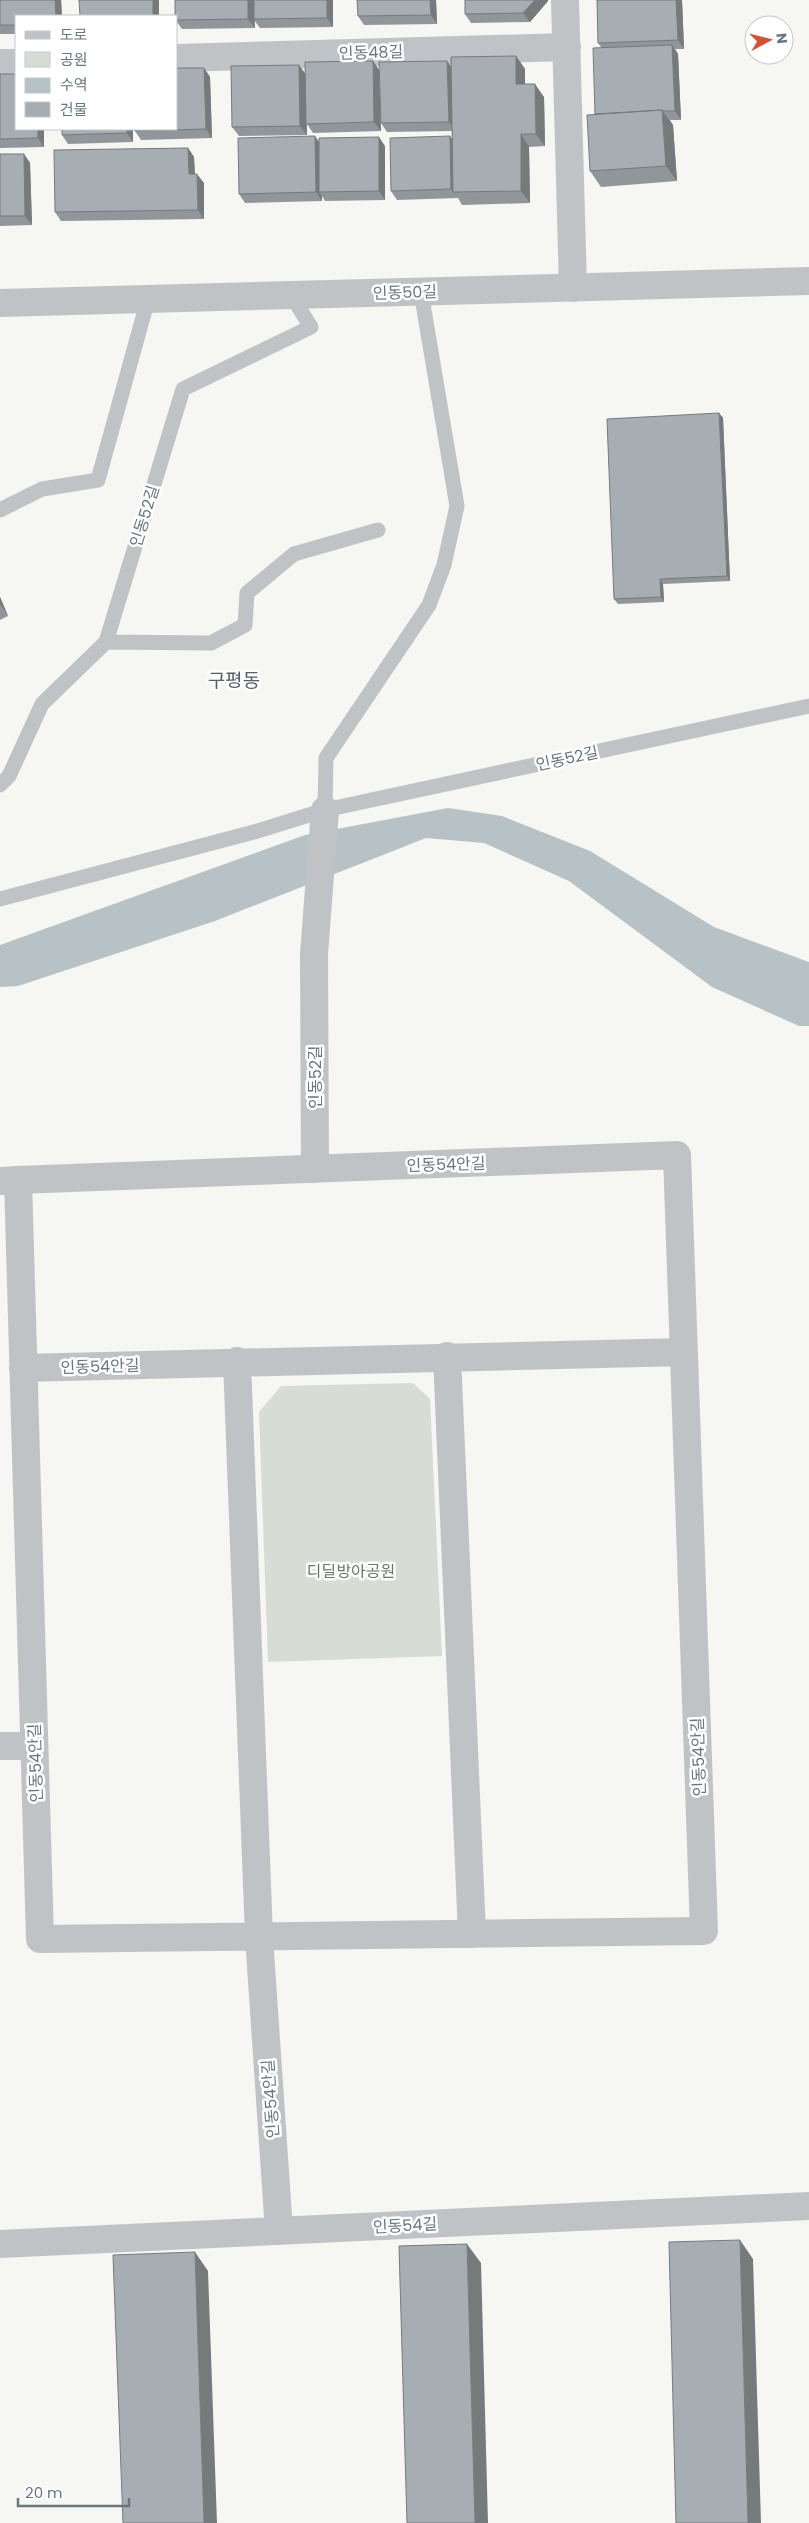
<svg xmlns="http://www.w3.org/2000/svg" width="809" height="2523" font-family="Poppins,'Noto Sans KR',sans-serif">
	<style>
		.green { fill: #d7dcd4 }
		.water { fill: #b6c2c5 }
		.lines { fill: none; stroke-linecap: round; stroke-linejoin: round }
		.service { stroke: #bfc3c6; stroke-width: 15 }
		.minor { stroke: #bfc3c6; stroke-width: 28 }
		.tertiary { stroke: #bfc3c6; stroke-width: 28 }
		.wall { fill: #90969a }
		.shaded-wall { fill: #757a7d }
		.building { fill: #a7aeb3; stroke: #757a7d }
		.labels { text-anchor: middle; stroke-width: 5; stroke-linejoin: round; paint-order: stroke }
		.street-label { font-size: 16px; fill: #677781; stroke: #fff }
		.park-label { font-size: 16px; fill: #6a7965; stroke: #fff }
		.quarter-label { font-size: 19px; fill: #546067; stroke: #fff }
	</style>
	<rect width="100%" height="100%" fill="#f6f6f3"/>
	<path class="green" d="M413,1383L430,1399L442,1656L268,1662L259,1412L281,1386Z"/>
	<path class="water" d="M448,808L502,816L590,851L714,927L809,962V1026H799L712,987L569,881L484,843L426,838L215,921L18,986L0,987V945L305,835Z"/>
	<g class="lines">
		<path class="service" d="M0,510L42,489L98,480L148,299
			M106,642L211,643L245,625L247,593L294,554L378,530
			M0,785L9,776L42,704L106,642L183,389L311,327L291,295
			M325,810L326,758L429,605L444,565L457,506L421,292
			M0,899L254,832L325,810L809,706"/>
		<path class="minor" d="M565,0L573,288
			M176,58L567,47
			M0,63H16
			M315,1169L314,954L325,810
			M0,1181L18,1180L677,1155L704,1931L40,1939L18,1180
			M447,1356L472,1934
			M237,1361L259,1937L279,2231
			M23,1368L684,1352
			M0,1746H34
			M0,2244L809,2206"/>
		<path class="tertiary" d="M0,303L809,281"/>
	</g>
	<path class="wall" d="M0,0H61L62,16H16V34H0Z
		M175,0H333V27L260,28L254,20L255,28L182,29L176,21Z
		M357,0H436L437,24L364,25L358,16Z
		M597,0H682L684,49H675L678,54L681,120H670L673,125L677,181L601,187L590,171L601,47L598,43Z
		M548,1L530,22L471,23L465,14Z
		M516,56L525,69V84L544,97L545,146L529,147L530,203L462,205L458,198L397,200L391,191L450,136L452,140V131L387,132L381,123L451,66Z
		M373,61L379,70L381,131L313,133L307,124V135L239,136L232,127L299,65L305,73Z
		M204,68L210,77L212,138L141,140L135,131Z
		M0,74L16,129H44V147L0,148Z
		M133,129V142L68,144L62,135Z
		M319,142L385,146V200L325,201L322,196V201L245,203L239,194Z
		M188,148L194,157L195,174L204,183V219L61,221L55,212Z
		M0,154H24L30,163L32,225L0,226Z
		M719,413L723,418L730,581L663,584L664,602L618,604L614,599Z
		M0,597L8,616L0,620Z"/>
	<path class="shaded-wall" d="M55,0H61L62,16H56Z
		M153,0H159V16H153Z
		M248,0H254L255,28L248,19Z
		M327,0H333V27L327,18Z
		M430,0H436L437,24L431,15Z
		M535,0H548V1L530,22L523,13Z
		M676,0H682L684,49L678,40Z
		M672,45L678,54L681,120L675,111Z
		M516,56L525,69V97L516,84Z
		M373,61L379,70L381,131L374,122Z
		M447,61L454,70L455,131L449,122Z
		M299,65L305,74L307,135L300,126Z
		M204,68L210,77L212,138L206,129Z
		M535,84L544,97L545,146L536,134Z
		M662,110L673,125L677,181L666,166Z
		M38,129H44V147L38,138Z
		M127,129H133V142L127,133Z
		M521,134L529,147L530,203L521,191Z
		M315,136L321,145L319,192L322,196V201L316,192Z
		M450,136L456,145L453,192L451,189Z
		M379,137L385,146V200L379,191Z
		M188,148L194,157L195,183L189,174Z
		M24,154L30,163L32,225L25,216Z
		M197,174L204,183V219L198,210Z
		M719,413L723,418L730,581L727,576Z
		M660,579L663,584L664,602L661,597Z
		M0,597L8,616L0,604Z
		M740,2240L753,2259L761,2523H748Z
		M467,2244L481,2263L488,2523H475Z
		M195,2252L208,2271L217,2523H204Z"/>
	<path class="building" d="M0,0H55L56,16H16V25H0Z
		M79,0H153V16H80Z
		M175,0H248V19L176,20V16H175Z
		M254,0H327V18L254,19Z
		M357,0H430L431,15L358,16Z
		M465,0H535L523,13L465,14Z
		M597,0H676L678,40L598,43Z
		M672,45L675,111H663L662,110L595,114L593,48Z
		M516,56V84H535L536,134H521V191L453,192L451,57Z
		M373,61L374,122L306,124L305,62Z
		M447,61L449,122L381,123L379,62Z
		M299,65L300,126L232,127L231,66Z
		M176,68H204L206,129L135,131V129H176Z
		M0,74H16V129H38V138L0,139Z
		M662,110L666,166L590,171L587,115Z
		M62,129H127V133L62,135Z
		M315,136L316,192L239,194L238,138Z
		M450,136L451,189L391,191L390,138Z
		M379,137V191L319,192V138Z
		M188,148L189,174H197L198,210L55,212L54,150Z
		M0,154H24L25,216H0Z
		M719,413L727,576L660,579L661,597L614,599L607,419Z
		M740,2240L748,2523H676L669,2242Z
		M467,2244L475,2523H407L399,2246Z
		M195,2252L204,2523H123L113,2255Z"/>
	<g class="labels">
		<g class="street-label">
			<text transform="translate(371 52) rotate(-2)" y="6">인동48길</text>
			<text transform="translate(405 292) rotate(-2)" y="6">인동50길</text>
			<text transform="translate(144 516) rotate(-73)" y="6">인동52길</text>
			<text transform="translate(567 758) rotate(-12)" y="6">인동52길</text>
			<text transform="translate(315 1077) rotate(-90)" y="6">인동52길</text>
			<text transform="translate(446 1164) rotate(-2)" y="6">인동54안길</text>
			<text transform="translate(100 1366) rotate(-2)" y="6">인동54안길</text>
			<text transform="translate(698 1757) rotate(-92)" y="6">인동54안길</text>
			<text transform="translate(35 1763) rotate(-92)" y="6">인동54안길</text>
			<text transform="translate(270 2099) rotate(-94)" y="6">인동54안길</text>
			<text transform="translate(405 2225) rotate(-3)" y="6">인동54길</text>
		</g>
		<g class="park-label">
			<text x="351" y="1577">디딜방아공원</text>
		</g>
		<g class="quarter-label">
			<text x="234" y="687">구평동</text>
		</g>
	</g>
	<rect x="15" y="15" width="162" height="115" fill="#ffffff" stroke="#c2c9cd"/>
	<rect x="25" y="31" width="25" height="8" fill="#bfc3c6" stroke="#c2c9cd"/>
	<text x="60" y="40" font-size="15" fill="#677781">도로</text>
	<rect x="25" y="52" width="25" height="15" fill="#d7dcd4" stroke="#c2c9cd"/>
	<text x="60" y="65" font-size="15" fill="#677781">공원</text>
	<rect x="25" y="78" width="25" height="15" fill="#b6c2c5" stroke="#c2c9cd"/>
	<text x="60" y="90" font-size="15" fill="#677781">수역</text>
	<rect x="25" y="102" width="25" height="15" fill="#a7aeb3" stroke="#c2c9cd"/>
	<text x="60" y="115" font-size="15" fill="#677781">건물</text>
	<g transform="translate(769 40) rotate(83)"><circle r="24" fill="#ffffff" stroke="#c2c9cd"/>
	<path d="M0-4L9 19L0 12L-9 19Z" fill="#d55133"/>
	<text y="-8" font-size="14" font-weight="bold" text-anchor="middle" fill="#677781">N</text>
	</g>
	<path d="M18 2498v8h111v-8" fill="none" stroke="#677781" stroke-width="2.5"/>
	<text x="25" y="2498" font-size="15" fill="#677781" stroke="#ffffff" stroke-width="4" paint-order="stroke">20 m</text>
</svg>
